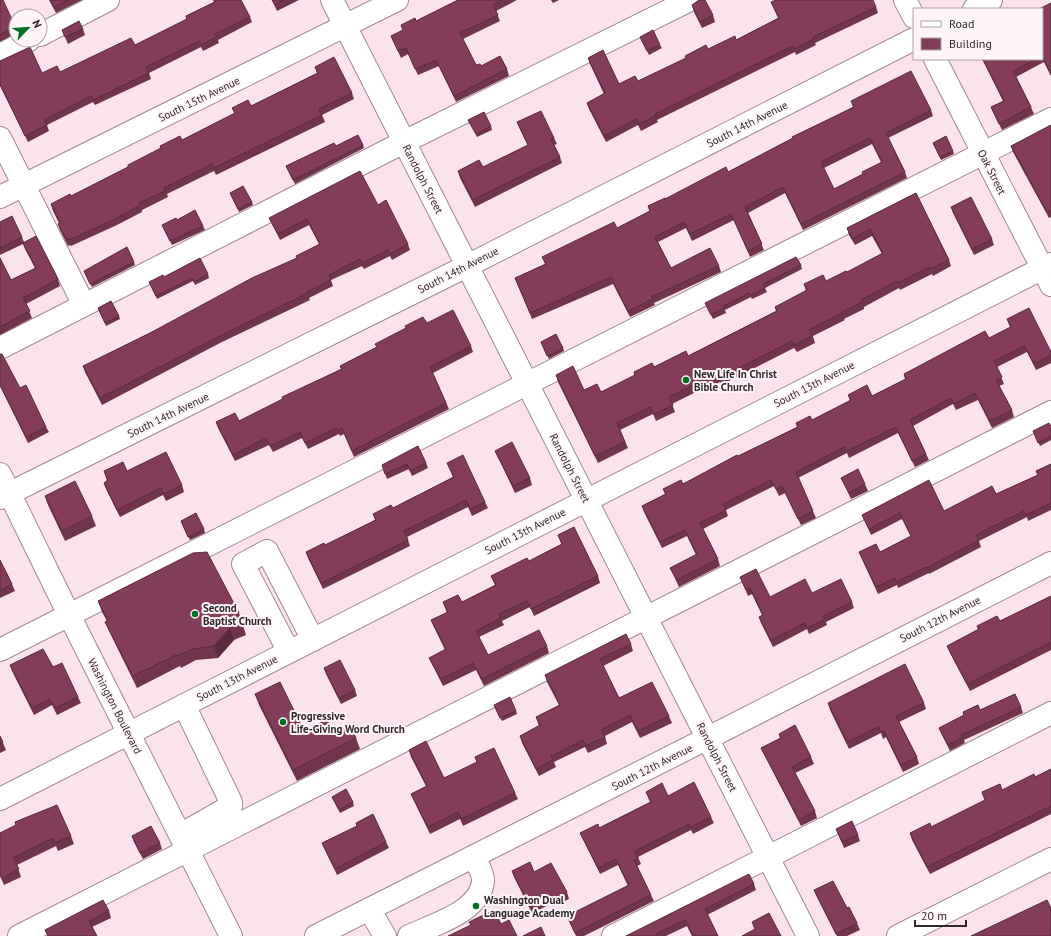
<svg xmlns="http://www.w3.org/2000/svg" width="1051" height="936" font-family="'PT Sans',sans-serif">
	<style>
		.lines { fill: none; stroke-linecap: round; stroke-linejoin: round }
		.minor-casing { stroke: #a18a92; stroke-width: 24 }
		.minor { stroke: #fff; stroke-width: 22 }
		.wall { fill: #71344d; fill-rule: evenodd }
		.shaded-wall { fill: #5c2a3e }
		.building { fill: #833c59; stroke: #5c2a3e; fill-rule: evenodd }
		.poi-dot { fill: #006f20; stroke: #fff4f8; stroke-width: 1.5 }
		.labels { text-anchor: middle; stroke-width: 4; stroke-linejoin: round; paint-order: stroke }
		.street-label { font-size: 11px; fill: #31282b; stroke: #fff4f8 }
		.poi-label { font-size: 11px; font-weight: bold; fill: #31282b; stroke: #fff4f8; text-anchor: start }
	</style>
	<rect width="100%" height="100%" fill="#fce2eb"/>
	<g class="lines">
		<g class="minor-casing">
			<path id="minor" d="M332,0L808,936
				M905,0L914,17
				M974,9L991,0
				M40,35L108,0
				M0,55L29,40
				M935,59L1051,285
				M0,138L84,305
				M0,197L397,0
				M0,348L404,142L690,0
				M0,474L69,615L231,936
				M0,498L467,266L914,39
				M0,650L1051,119
				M289,652L243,564L267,551L313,640
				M0,799L1051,264
				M180,835L231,806V802L184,705
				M369,909L385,936
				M19,936L1051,412
				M316,936L708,738L1051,563
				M409,936C433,925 482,911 483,880C483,873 477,863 474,856
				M613,936L1051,713
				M898,936L1051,859"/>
		</g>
		<use href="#minor" class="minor"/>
	</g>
	<path class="wall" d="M0,0L16,28V33L0,42Z
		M49,0H82L56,13Z
		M213,0H241L250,17L252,22L218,40L219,43L203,51L201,47L149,73L151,79L95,105L93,102L47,125L49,131L28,142L0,86V61L42,73L60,72L135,45L187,19L186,16L214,2Z
		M272,0H299L277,11Z
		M458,0H517L496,11L500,21L463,39L476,65L507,69L509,76L456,102L439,66L418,75L408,54L401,58L391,36L403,30L416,21Z
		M551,0H559L553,3Z
		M771,2L876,7L878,13L815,43L816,45L796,55L795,52L657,120L658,122L641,131L638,125L606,142L589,109L587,103L604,94L590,64L588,58L619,84L638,81L708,49L736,40L778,18Z
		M1051,3V76L1044,62L1016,77L1031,107L1034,114L1002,130L991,107L1003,101L982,59H1042V9Z
		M692,5L713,15L715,22L702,28L694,12Z
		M83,29L85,35L68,44L62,30Z
		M640,37L660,45L662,48L649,55Z
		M315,67L352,93L354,99L322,115L325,122L216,175L214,171L167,194L168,197L142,210V212L117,225L71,246L70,245L68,246L60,230L58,224L59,223L53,211L51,204L71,196L128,167L161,148L160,146L182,140L235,114L232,108L251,106L317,73Z
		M851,101L931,110L933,116L888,138L905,172L907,178L803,230L785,193L748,213L764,250L750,257L734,220L692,241L686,228L658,242L671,268L719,266L721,272L654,303L655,305L630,317L613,284L532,319L515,278L545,264L542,257L617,228L650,211L648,206L728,172L853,107ZM872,144L881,162L863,174L834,189L824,168Z
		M468,120L491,126L492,130L477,137Z
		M517,122L554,138L557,144L554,145L560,157L562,163L475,207L460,178L458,171L483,167L528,145L520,129Z
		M1051,125V217L1049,218L1013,152L1011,146Z
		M933,143L953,151L954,154L941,160Z
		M363,145L364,148L295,184L286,166L336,146Z
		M230,193L252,202L253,205L239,212Z
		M916,193L949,260L951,266L933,276L932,274L900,290L899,288L864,307V309L844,319L845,320L813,336L815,343L797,352L794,348L721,385L720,382L713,386L712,384L672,404L675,412L656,421L653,414L620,430L628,448L598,463L558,382L556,375L584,390L601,392L635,376L634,372L654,367L688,356L776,311L775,307L806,291L804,284L826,281L847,272L882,254L872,236L855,245L849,235L847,228Z
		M378,205L408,244L410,250L392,260L390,256L364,269L362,266L331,280L333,286L309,298L310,300L220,343L102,405L85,372L83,366L150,333L297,258L319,244L309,225L280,240L269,218Z
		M951,207L992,239L994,245L974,255L953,213Z
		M177,220L203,226L205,230L172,245L162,225Z
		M0,222L22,237L24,242L58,279L60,286L26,304L32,318L0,335V258L11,280L35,268L25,249L23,244L0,255Z
		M134,262L135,265L92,287L84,271Z
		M801,265L802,269L765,288L767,292L752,299L751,297L725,310L726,313L713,319L705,303Z
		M208,274L209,278L195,285L193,281L157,299L149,282L164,277Z
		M98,308L119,316L120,319L106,326Z
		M1007,319L1051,352V363L1036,370L1027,352L997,367L1004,384L999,386L1012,410L1014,417L992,428L978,400L956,410L953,404L913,426L926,454L929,460L915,467L898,433L849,458L847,453L798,478L816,518L801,525L785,493L779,496L774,486L726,510L728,516L703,529L718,559L720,566L679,587L673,574L670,568L696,555L687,536L662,548L644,512L642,506L665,494L663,489L683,484L797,427L796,423L812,420L850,401L848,395L872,396L905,379L904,374L989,338L1010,327Z
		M427,323L471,346L473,352L433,373L449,409L354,457L344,434L340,436L339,434L308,449L302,438L273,452L269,445L235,461L218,428L216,422L239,421L341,369L340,366L377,347L375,344Z
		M541,342L563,348L564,351L549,359Z
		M0,354L20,388L46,427L49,432L28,443L0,386Z
		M1051,427V440L1040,446L1033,431Z
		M495,451L530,478L532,485L515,493L498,457Z
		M426,463L428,468L412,476L409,469L387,479L382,465Z
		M447,463L485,502L488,508L472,516L468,507L407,537L410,546L323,589L308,558L306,552L325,545L375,520L373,514L393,508L453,477Z
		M1051,464V510L1028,521L1027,517L979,541L981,547L929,574V573L898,588L897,585L878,594L862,559L859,552H880L911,537L902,519L871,535L862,515L944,511L996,494L1038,475L1036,471Z
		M104,471H127L182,485L184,492L166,501L163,495L120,517L106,489L104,483L107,481Z
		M841,478L865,484L868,491L851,499L844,484Z
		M45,496L92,516L96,526L65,541L48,505Z
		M181,521L204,529L205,533L190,540Z
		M558,535L598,576L600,583L534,616L530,607L502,621L504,625L479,637L488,655L547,646L549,653L484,686L476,670L443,686L429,658L445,650L434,627L431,620L447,613L443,602H462L495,585L491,576L529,561L562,545Z
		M0,560L12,584L15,591L0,598Z
		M740,577L770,597L812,593L852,602L854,608L826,622L827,625L809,634L807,629L773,647L761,623L759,617L762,615L752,594L748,596Z
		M1051,596V650L970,691L950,653L947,646L978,630L977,626L1000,621Z
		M98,601L239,613L246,635L234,640L218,658L196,660L181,668L180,666L137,688L110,633L105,622L107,621L102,612Z
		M631,644L633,651L603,666L619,698L669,716L672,723L640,738L632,722L605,736L607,744L588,753L585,747L554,762L556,767L539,776L522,743L520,736L539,726L536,717L559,705L547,682L545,675Z
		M10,665L53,667L78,697L81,703L57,715L52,705L34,715L12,671Z
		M324,668L355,690L357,696L341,704L326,674Z
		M255,694L304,731L333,733L356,738L360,749L297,781L259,705Z
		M828,703H924L926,709L899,722L917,757L919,764L903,772L886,737L883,739L881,733L849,749L830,710Z
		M494,705L516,711L517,714L502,721Z
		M1021,707L1023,713L964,740L965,743L950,751L941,733L939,728L980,710Z
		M779,734L811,757L814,764L795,773L815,811L817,818L801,826L764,754L761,748L780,738Z
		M0,736L6,750L0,753Z
		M409,750L444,778L477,763L475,757L515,793L518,799L463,826L460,819L430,834L414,801L411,794L426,786L411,757Z
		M1051,769V814L930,874L912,840L910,833L931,827L985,800L982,792L1002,790L1035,777Z
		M646,792L668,796L711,817L714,823L693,834L691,830L638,857L641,864L637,866L651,895L654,901L584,936H576L567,916L628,886L618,865L600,874L583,839L580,833L599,828L650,802Z
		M332,797L353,802L354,806L340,813Z
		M15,822L71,836L74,844L58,851L56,846L17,865L21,877L4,885L0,876V833L16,825Z
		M356,823L386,842L389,848L337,875L325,850L322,843L357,826Z
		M836,829L858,835L860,841L844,848Z
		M132,836L160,843L162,849L143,859L134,842Z
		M512,871L534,872L567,892L569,899L554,906L553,903L532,913L514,877Z
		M754,884L756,890L707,915L718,936H692L687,926L666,936H626Z
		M814,890L847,908L857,923L860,930L847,936H837L817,897Z
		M109,911L111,918L92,927L97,936H48L45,930Z"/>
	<path class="shaded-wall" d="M230,628L234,640L218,658L214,646Z"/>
	<path class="building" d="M0,0H3L15,26L0,35Z
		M50,0H68L54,7Z
		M214,0H241L250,17L215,34L217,37L201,45L199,41L146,67L149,73L93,100L91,96L44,120L47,125L25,136L0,84V61L30,47L42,73L57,66L60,72L131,38L135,45L187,19L186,16L215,2Z
		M272,0H283L275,5Z
		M458,0H502L493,5L498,15L460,33L476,65L480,64L481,66L500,56L507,69L454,96L436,60L415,69L406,48L398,51L391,36L403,30L401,25L415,18L416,21Z
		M699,0H705L713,15L700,22L692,5Z
		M776,0H873L876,7L813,37L814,39L794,49L793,46L655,114L656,116L639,124L636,119L604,136L587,103L605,93L588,58L603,50L619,84L635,76L638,81L686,58L685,56L706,45L708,49L735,36L736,40L779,18L771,2Z
		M1051,3V75L1042,56V9H1039Z
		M79,21L83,29L65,37L62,30Z
		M653,30L660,45L647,51L640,37Z
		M334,57L352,93L319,109L322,115L214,168L212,164L164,188L165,191L139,203L140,205L115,219L69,240L68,238L66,239L58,224L60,223L51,204L70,194L71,196L128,167V165L161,148L160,146L180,136L182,140L235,113L232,108L248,100L251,106L318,73L315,67Z
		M983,59H1036L1013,71L1031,107L999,124L991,107L1004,101Z
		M911,71L931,110L886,133L905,172L801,224L783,187L745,207L762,244L748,251L731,214L690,234L684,222L655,237L671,268L710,248L719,266L651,297L653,299L628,311L611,277L530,313L515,278L546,264L542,257L614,222L617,228L650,211L648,206L665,198V199L726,167L728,172L793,138L792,137L854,107L851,101ZM870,138L882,162L862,172L863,174L834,189L821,162Z
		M541,111L554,138L551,139L560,157L473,200L458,171L479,160L483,167L528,145L517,122Z
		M484,112L491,126L476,134L468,120Z
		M1051,125V210L1047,212L1011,146Z
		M358,135L363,145L293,180L286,166L334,143L336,146Z
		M946,136L953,151L940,157L933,143Z
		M360,171L378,205L386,200L408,244L390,254L388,250L362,263L360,259L329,275L331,280L307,292L308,293L218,337L100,398L83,366L150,333L252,278L297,258L296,256L320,244L307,219L278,234L269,218Z
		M243,186L252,202L238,209L230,193Z
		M916,193L949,260L930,269L929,267L898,283L897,281L861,300L862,302L842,312V313L809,330L812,336L794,345L792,341L719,378L718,375L710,379L709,377L669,397L673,405L654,414L650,407L617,423L625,442L595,456L556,375L573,366L584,390L597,384L601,392L635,375L634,372L652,363L654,367L686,351L688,356L777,311L775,307L807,290L804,284L823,275L826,281L846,271L847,272L883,253L870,229L852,239L847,228Z
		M971,197L992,239L972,249L951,207Z
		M195,210L203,226L170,241L162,225L176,218L177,220Z
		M12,216L22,237L0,248V222Z
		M36,236L58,279L23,298L30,311L0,327V258L11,280L36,268L23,243Z
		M127,247L134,262L90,284L84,271Z
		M796,257L801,265L763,284L765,288L751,295L749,293L723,306L724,308L711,315L705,303Z
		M200,258L208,274L194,282L192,278L156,296L149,282L163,275L164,277Z
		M111,301L119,316L105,323L98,308Z
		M1029,308L1051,352V355L1034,364L1025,346L994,361L1002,377L996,380L1012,410L990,421L975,393L954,404L951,398L910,420L926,454L912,461L896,427L847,451L844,447L796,472L813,511L798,519L782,486L776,489L771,480L723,504L726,510L700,523L718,559L677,580L670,568L697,554L685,530L660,542L642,506L666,494L663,489L681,480L683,484L737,455L738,456L798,427L796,423L810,416L812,420L851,400L848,395L867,385L872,396L906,379L904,374L985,331L989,338L1011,327L1007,319Z
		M453,310L471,346L430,367L446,403L352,451L342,428L338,430L336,428L305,443L300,432L270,446L266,438L233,455L216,422L235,413L239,421L283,399L282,397L342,369L340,366L377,347L375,344L406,328L405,326L423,317L427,323Z
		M556,334L563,348L547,356L541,342Z
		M0,354H2L20,388L26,385L46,427L26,437L0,385Z
		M1049,423L1051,427V436L1038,443L1033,431Z
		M512,442L530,478L513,486L495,451Z
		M418,446L426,463L410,471L407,464L385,474L382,465Z
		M166,452L182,485L164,494L161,488L117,510L104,483L108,480L104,471L123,462L127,471Z
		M463,455L485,502L470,509L466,500L404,531L408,540L321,583L306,552L324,543L325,545L376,520L373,514L391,505L393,508L454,477L447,463Z
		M1051,464V503L1026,515L1024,511L976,535L979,540L927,568L926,567L896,582L895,578L876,587L859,552L876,544L880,552L911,536L900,513L869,529L862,515L929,480L944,511L992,486L996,494L1038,475L1036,471Z
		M858,469L865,484L849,493L841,478Z
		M75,481L92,516L62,531L45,496Z
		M196,513L204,529L188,537L181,521Z
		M574,527L598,576L531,609L527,601L499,614L501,618L476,631L488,655L539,630L547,646L482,679L473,663L441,679L429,658L446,649L431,620L448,612L443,602L458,595L462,602L496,585L491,576L527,558L529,561L562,544L558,535Z
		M207,552L239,613L237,614L242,623L230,628L214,646L192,649L177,656L176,655L133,676L105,622L108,620L98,601L193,553Z
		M0,560L12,584L0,591Z
		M756,569L770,597L805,579L812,593L841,579L852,602L823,616L825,619L807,628L805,623L771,640L759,617L763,615L750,588L746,590L740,577Z
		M1051,596V642L967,684L947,646L979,629L977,626L997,616L1000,621Z
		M626,634L631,644L600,659L619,698L652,682L669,716L638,731L630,715L601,730L605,737L586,746L583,740L551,756L553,760L536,769L520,736L540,725L536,717L560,705L545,675Z
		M43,649L53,667L62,663L78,697L55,708L50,699L32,708L10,665Z
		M340,660L355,690L339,698L324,668Z
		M905,664L924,703L896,716L917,757L901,765L884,731L881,732L878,727L847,742L828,703Z
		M280,682L304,731L327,720L333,733L349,724L356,738L293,770L255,694Z
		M1015,694L1021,707L961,735L963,737L948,745L939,728L964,715L963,712L978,705L980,710Z
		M510,697L516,711L500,718L494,705Z
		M795,725L811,757L792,767L815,811L799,820L761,748L781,738L779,734Z
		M0,736L3,742L0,744Z
		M426,741L444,778L477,762L475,757L494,748L515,793L461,819L458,812L428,827L411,794L427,786L409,750Z
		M1051,769V806L927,867L910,833L930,823L931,827L985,800L982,792L1000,784L1002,790L1034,774L1035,777Z
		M694,782L711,817L691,827L689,824L635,851L638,858L634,860L651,895L575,933L567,916L629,885L616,859L598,868L580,833L598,824L599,828L651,802L646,792L662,783L668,796Z
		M346,789L353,802L339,810L332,797Z
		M57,805L71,836L55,843L53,838L13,858L19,869L2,878L0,874V833L16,825L15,822Z
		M373,814L386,842L335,869L322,843L357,826L356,823Z
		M852,821L858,835L842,842L836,829Z
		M151,826L160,843L140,853L132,836Z
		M530,862L534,872L551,863L567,892L552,900L550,897L530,907L512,871Z
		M749,874L754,884L705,909L718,936H693L685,920L656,934L657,936H626Z
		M833,881L847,908L849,907L857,923L836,934L814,890Z
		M103,900L109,911L89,921L97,936H48L45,930Z
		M1047,900L1051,908V936H971Z
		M494,910L501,924L509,920L517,936H448L471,925L469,922Z
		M769,913L781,936H742L755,929L752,922Z
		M541,927L545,936H523Z"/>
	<g class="poi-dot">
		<circle cx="686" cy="380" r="4"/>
		<circle cx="195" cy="614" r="4"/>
		<circle cx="283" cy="722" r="4"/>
		<circle cx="476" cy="906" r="4"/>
	</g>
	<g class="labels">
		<g class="street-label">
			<text transform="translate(199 99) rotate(-26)" y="4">South 15th Avenue</text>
			<text transform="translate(747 124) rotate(-27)" y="4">South 14th Avenue</text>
			<text transform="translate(992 172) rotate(63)" y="4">Oak Street</text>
			<text transform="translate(423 179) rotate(63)" y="4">Randolph Street</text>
			<text transform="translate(458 270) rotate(-27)" y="4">South 14th Avenue</text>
			<text transform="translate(814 384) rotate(-27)" y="4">South 13th Avenue</text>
			<text transform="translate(168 415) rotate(-26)" y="4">South 14th Avenue</text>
			<text transform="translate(570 468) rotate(63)" y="4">Randolph Street</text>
			<text transform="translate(525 531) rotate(-27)" y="4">South 13th Avenue</text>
			<text transform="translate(940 619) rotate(-27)" y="4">South 12th Avenue</text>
			<text transform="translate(237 678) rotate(-27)" y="4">South 13th Avenue</text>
			<text transform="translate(115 706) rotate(63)" y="4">Washington Boulevard</text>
			<text transform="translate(717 757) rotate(63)" y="4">Randolph Street</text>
			<text transform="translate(652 767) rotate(-27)" y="4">South 12th Avenue</text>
		</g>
		<g class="poi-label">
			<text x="694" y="378">New Life In Christ<tspan x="694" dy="13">Bible Church</tspan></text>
			<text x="203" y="612">Second<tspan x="203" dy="13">Baptist Church</tspan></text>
			<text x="291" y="720">Progressive<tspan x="291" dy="13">Life-Giving Word Church</tspan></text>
			<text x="484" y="904">Washington Dual<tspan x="484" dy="13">Language Academy</tspan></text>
		</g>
	</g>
	<rect x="913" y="8" width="130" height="52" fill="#fff4f8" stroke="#ada2a6"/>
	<rect x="921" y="21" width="20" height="6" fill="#ffffff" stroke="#ada2a6"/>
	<text x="949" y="28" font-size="12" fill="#31282b">Road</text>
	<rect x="921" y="38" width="20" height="12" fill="#833c59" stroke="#ada2a6"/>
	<text x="949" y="48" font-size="12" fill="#31282b">Building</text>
	<g transform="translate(28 28) rotate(65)"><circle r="19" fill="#fff4f8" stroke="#ada2a6"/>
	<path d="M0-3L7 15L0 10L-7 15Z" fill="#006f20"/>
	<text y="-6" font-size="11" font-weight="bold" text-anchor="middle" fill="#31282b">N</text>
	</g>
	<path d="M915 920v6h51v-6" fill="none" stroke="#31282b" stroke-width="2"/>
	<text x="921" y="920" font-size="12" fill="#31282b" stroke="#fff4f8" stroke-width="3" paint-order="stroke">20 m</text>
</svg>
